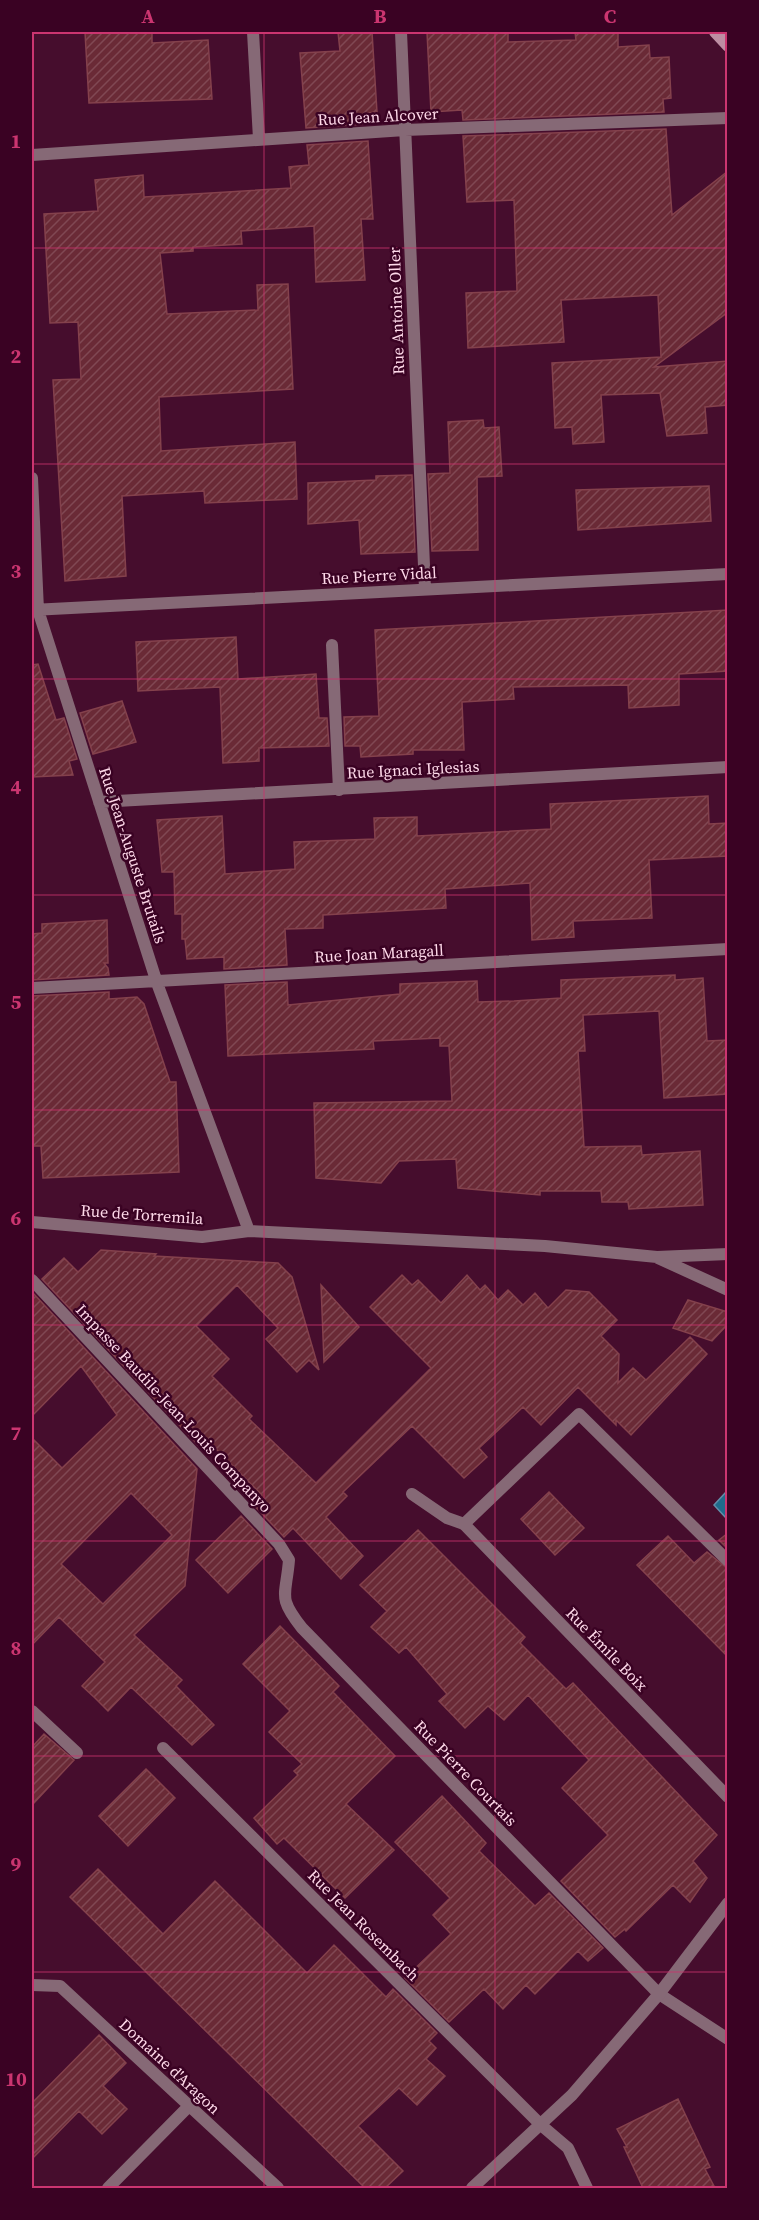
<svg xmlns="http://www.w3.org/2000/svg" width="759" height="2220" font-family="'Source Serif 4',serif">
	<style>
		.water { fill: #1e6c8c; stroke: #618da8; stroke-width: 1.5 }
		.building { fill: url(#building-hatch); stroke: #84414c; stroke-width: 1.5; fill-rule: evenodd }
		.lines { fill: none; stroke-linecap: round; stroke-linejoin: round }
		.service { stroke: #866976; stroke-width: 12 }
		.minor { stroke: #866976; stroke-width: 12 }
		.secondary { stroke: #bd8ea3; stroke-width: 12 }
		.grid { fill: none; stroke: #cb3570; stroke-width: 1.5; stroke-opacity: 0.55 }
		.labels { text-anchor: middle; stroke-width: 5; stroke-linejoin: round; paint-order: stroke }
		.street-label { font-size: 16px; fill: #fed9e9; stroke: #3a0223 }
		.neatline { fill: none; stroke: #cb3570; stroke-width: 2 }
		.grid-label { font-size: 20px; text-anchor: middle; font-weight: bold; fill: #cb3570 }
	</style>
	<defs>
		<pattern id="building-hatch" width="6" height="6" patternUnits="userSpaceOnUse" patternTransform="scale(1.5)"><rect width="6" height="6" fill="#6a2a36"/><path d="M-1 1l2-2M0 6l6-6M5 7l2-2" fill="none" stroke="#804853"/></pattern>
	</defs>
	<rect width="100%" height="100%" fill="#460d2d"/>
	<path class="water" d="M727,1491V1519L714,1505Z"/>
	<path class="building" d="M85,32H152V43L208,40L212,99L89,103Z
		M338,32H372L377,112L367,113V124L306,128L300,53L340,51Z
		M427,32H508V42L576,40L575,32H618V47L649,45L650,58L669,57L671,98L663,99L664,112L463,120L462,110L431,112Z
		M666,129L672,215L728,171V312L654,367L728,361V405L705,407L707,433L667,436L660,393L601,395L604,442L573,444L572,427L555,428L552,363L661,357L658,295L561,300L564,342L468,348L466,293L517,291L514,200L467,202L463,136Z
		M368,141L373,219H361L365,280L316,282L314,226L241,231L242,244L193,247V251L160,253L167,314L258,310L257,285L288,284L293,389L159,397L161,451L295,442L297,499L205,503L204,491L122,496L126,576L65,581L53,380L81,379L78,322L50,323L44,214L98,211L95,180L143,175L144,197L291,188L289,167L309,165L307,145Z
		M483,420L484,428L499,427L502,476L477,477L478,550L432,551L428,474L450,473L448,422Z
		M412,475L415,552L361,554L359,520L308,524V483L376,480V476Z
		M709,486L711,521L578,530L576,490Z
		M728,610V671L679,674V705L629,708L628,685L513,687L514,699L462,702L464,750H413V754L361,757L360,746H345L344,717L379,716L375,630Z
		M236,637L238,679L316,674L319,718H327L329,746L259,748V761L223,763L220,687L138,691L136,642Z
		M38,664L56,720L64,718L77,759L69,761L73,775L32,777V665Z
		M122,701L136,742L93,754L80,713Z
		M708,796L709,824L728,823V856L649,860L652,918L573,921L574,937L532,940L530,883L445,889L446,908L323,915V928L285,929L287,965L224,969V957L187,959L185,939H182V914H175L174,872H162L157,820L222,816L225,874L295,869L294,842L375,839L374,818L417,817V836L551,829L550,804Z
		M107,920L108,963H104L108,968L109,975L32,980V934L42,933V924Z
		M675,975V980L703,978L707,1041L728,1040V1094L664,1098L659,1011L583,1015L585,1051H578L584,1147L641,1146L642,1155L700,1151L703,1205L629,1209L628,1202H602L601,1191H540V1195L458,1188L456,1159L399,1161L381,1183L316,1178L314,1103L452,1101L449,1046H440V1038L373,1041L374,1049L228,1056L225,985L287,982L288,1005L400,994V984L477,981L478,1002L514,1001L561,998V980Z
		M109,992V999L137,997L144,1004L170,1082H176L179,1172L43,1178L41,1146H32V996Z
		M101,1250L156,1254L154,1256L278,1263L292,1277L319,1370L309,1360L297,1372L266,1339L278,1328L237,1285L196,1326L229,1359L212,1376L252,1416L249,1419L316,1483L431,1368L370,1307L402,1275L412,1285L418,1280L441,1303L467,1275L480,1290L485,1285L498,1300L508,1290L523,1305L535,1293L548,1308L566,1290L589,1292L617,1320L601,1336L619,1354L618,1383L633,1368L646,1380L690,1337L707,1354L631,1435L616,1420V1425L578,1387L541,1425L523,1407L479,1448L487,1457L464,1478L412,1426L343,1492L347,1496L326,1517L363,1556L341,1579L293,1528L284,1537L253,1504L262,1495L201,1434L200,1447L42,1279L64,1258L78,1272Z
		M321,1285L359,1327L324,1362Z
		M32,1292L197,1469L185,1586L134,1635L182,1680L176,1686L214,1725L192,1745L131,1687L108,1711L95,1698L82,1686L105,1662L59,1617L32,1645V1438L62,1468L117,1415L81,1366L32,1416ZM131,1493L172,1535L103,1604L61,1564Z
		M688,1300L728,1312V1324L712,1341L673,1328Z
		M549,1492L584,1528L555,1555L521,1519Z
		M241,1516L272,1549L228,1593L196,1560Z
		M418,1530L525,1637L520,1643L566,1689L573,1683L717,1835L693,1861L707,1878L690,1902L673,1885L626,1931L625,1929L615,1937L561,1881L608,1835L562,1788L589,1760L528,1695L504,1720L488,1706L465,1728L439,1701L447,1694L406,1647L399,1653L371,1627L387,1611L360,1585Z
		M728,1533V1549L719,1540Z
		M668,1536L694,1563L707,1552L728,1569V1657L637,1565Z
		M280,1626L339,1686L333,1692L395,1756L346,1804L394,1850L345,1898L284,1838L277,1844L254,1818L298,1775L294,1771L302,1764L269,1732L290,1711L243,1664Z
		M44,1734L74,1760L32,1805V1747Z
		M146,1769L175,1798L128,1846L99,1816Z
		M442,1796L486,1843L479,1851L535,1906L549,1893L603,1948L588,1961L578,1951L535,1994L526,1985L503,2009L484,1989L449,2022L405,1978L451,1934L433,1915L450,1898L395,1842Z
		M98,1869L163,1934L215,1881L307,1973L334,1945L386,1997L393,1989L437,2033L429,2041L436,2048L426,2059L445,2076L417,2105L399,2088L358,2126L403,2171L385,2188H365L70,1897Z
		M99,2035L126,2063L103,2086L127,2109L102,2134L79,2111L32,2159V2103Z
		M678,2099L710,2167L705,2169L715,2188H643L624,2147H627L617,2129Z"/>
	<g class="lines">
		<path class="service" d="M332,645L339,790
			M412,1494L447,1518L464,1524
			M32,1711L77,1753
			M32,1985L60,1986L278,2188
			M659,1994L728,2039
			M108,2188L189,2106"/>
		<path class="minor" d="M253,32L259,139
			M401,32L425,589
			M32,155L405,130L728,118
			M32,478L38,610L157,983L249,1231
			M32,610L728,574
			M99,802L728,767
			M32,988L728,949
			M32,1222L202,1237L249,1231L545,1246L657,1257L728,1254
			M658,1258L728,1290
			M32,1280L279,1544L289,1560C286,1597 277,1596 302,1628L659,1994
			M728,1561L579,1414L464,1524L728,1797
			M163,1748L541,2125L568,2148L587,2188
			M472,2188L572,2095L659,1994L728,1903"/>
		<path class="secondary" d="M715,32L728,46"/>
	</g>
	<path class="grid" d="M264,32V2188M495,32V2188M32,248H728M32,464H728M32,679H728M32,895H728M32,1110H728M32,1325H728M32,1541H728M32,1756H728M32,1972H728"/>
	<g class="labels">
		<g class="street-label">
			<text transform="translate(378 116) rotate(-3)" y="6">Rue Jean Alcover</text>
			<text transform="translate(396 311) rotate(-92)" y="6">Rue Antoine Oller</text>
			<text transform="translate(379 575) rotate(-3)" y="6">Rue Pierre Vidal</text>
			<text transform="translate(413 769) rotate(-3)" y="6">Rue Ignaci Iglesias</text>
			<text transform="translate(133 855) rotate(72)" y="6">Rue Jean-Auguste Brutails</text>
			<text transform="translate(379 953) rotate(-3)" y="6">Rue Joan Maragall</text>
			<text transform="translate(142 1214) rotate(4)" y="6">Rue de Torremila</text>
			<text transform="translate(174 1408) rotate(47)" y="6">Impasse Baudile-Jean-Louis Companyo</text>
			<text transform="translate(607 1649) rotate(46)" y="6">Rue Émile Boix</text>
			<text transform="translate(466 1773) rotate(46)" y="6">Rue Pierre Courtais</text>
			<text transform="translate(364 1925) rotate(45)" y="6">Rue Jean Rosembach</text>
			<text transform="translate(170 2066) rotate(43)" y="6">Domaine d'Aragon</text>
		</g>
	</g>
	<rect width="759" height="2220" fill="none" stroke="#3a0223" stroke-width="66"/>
	<rect x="33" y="33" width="693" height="2154" class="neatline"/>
	<g class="grid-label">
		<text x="148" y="23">A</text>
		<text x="380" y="23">B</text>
		<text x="610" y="23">C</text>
		<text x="16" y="148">1</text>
		<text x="16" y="363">2</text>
		<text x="16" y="578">3</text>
		<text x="16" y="794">4</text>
		<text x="16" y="1009">5</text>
		<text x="16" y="1225">6</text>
		<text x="16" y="1440">7</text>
		<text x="16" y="1655">8</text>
		<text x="16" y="1871">9</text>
		<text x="16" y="2086">10</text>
	</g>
</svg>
